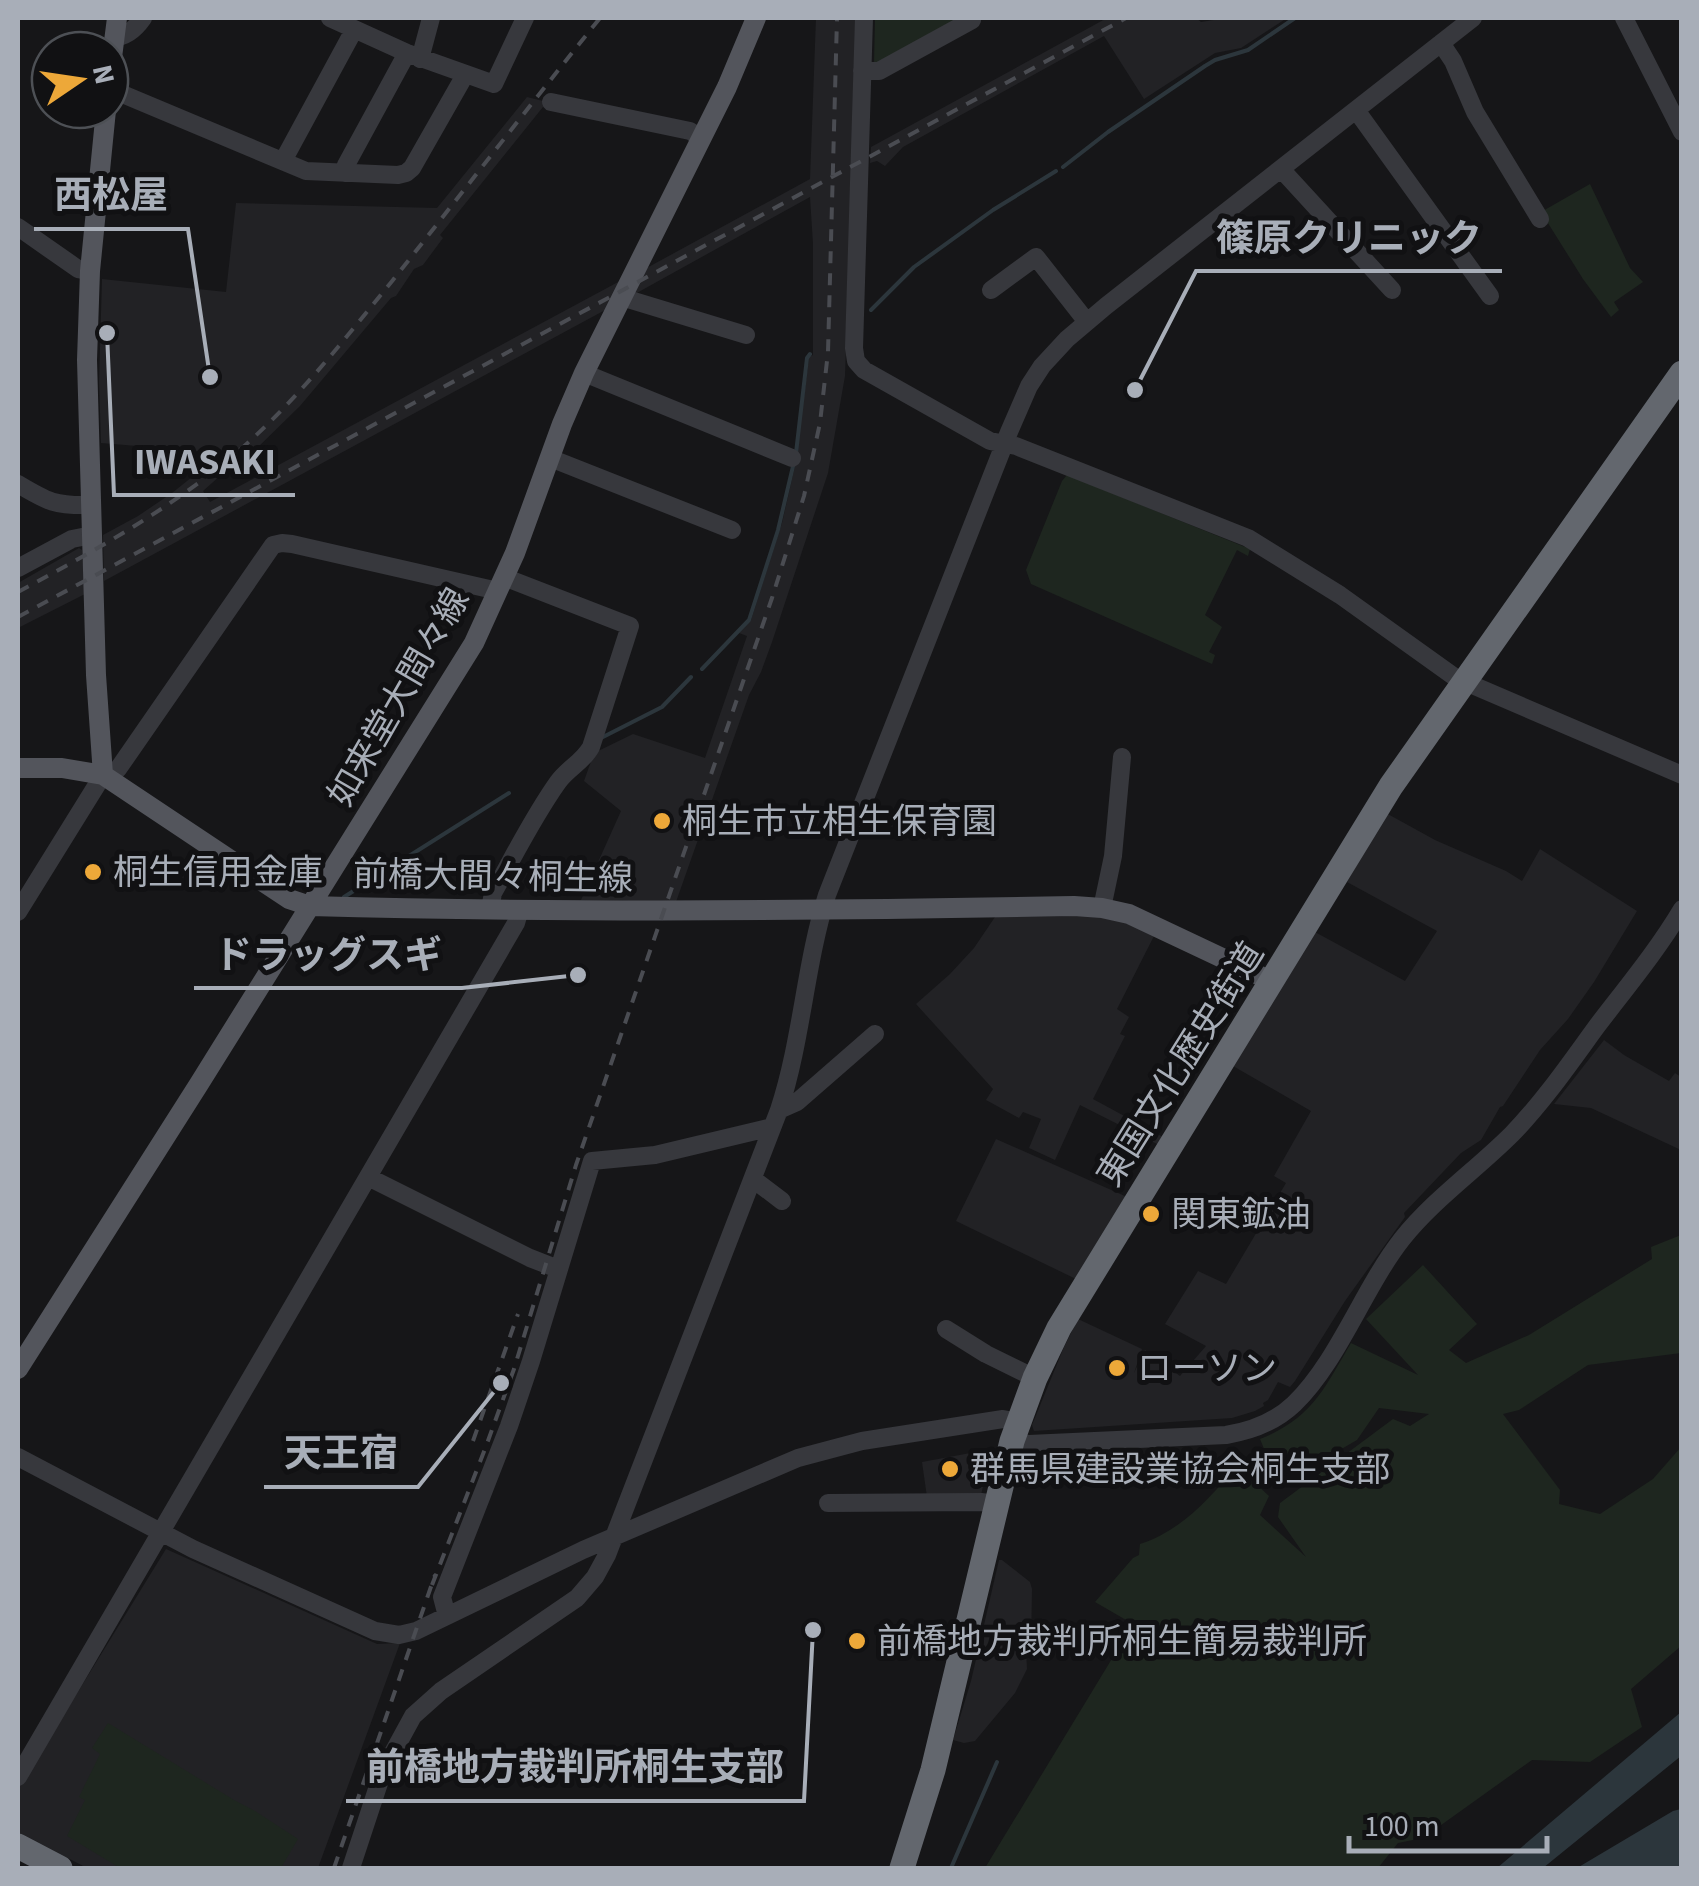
<svg xmlns="http://www.w3.org/2000/svg" width="1699" height="1886" font-family="'Source Sans 3','Noto Sans JP',sans-serif">
	<style>
		.built { fill: #222225 }
		.green { fill: #1e261f }
		.water { fill: #2c363c }
		.lines { fill: none; stroke-linecap: round; stroke-linejoin: round }
		.stream { stroke: #2c363c; stroke-width: 4 }
		.minor { stroke: #37383d; stroke-width: 18 }
		.major { stroke: #53555c; stroke-width: 20 }
		.highway { stroke: #63676e; stroke-width: 25 }
		.rail { stroke: #4a4c52; stroke-width: 4; stroke-dasharray: 12 10; stroke-linecap: butt }
		.poi-dot { fill: #eda839; stroke: #111113; stroke-width: 4 }
		.labels { text-anchor: middle; stroke-width: 10; stroke-linejoin: round; paint-order: stroke }
		.street-label { font-size: 35px; fill: #a8aeb8; stroke: #111113 }
		.poi-label { font-size: 35px; fill: #a8aeb8; stroke: #111113; text-anchor: start }
		.leader { fill: none; stroke: #a8aeb8; stroke-width: 4 }
		.callout-dot { fill: #a8aeb8; stroke: #111113; stroke-width: 4 }
		.callout-label { font-size: 38px; text-anchor: middle; font-weight: bold; fill: #a8aeb8; stroke: #111113; stroke-width: 10; stroke-linejoin: round; paint-order: stroke }
	</style>
	<rect width="100%" height="100%" fill="#161618"/>
	<path class="built" d="M816,18H857L845,376L828,473L772,642L761,672L749,695L676,902L581,900L621,811L584,781L594,753L633,734L705,758L747,636L739,633L751,620L782,523L795,466L809,357L813,355V244L810,197L635,294L633,291L643,270L810,179Z
		M1107,18H1196L1201,22L1226,18H1287L1241,48L1215,53L1144,99L1104,36L903,147L885,166L877,161L870,163L871,147Z
		M527,97L547,102L440,235L443,238L423,265L414,269L396,296L391,298L300,406L253,452L249,450L203,491L210,502L620,281L607,309L104,581L103,535L138,516L172,493L222,453L101,443L99,382L102,279L226,292L236,203L437,208Z
		M79,548L82,550L85,594L18,628V583Z
		M1386,813L1435,840L1506,871L1522,881L1540,849L1637,911L1594,982L1568,1019L1540,1050L1503,1106L1500,1107L1481,1140L1461,1153L1404,1213L1405,1217L1345,1301L1295,1381L1290,1387L1278,1382L1268,1400L1263,1403L1264,1406L1255,1411L1232,1418L1034,1431L1032,1425L1064,1347L1078,1319L1142,1349L1134,1373L1145,1350L1180,1376L1206,1346L1165,1324L1198,1271L1226,1284L1286,1183L1274,1176L1311,1111L1233,1066L1315,932L1405,981L1437,931L1347,882Z
		M1094,916L1128,923L1154,936L1117,1009L1129,1017L1120,1034L1125,1036L1093,1099L1163,1137L1159,1145L1080,1105L1055,1160L1029,1148L1041,1119L1023,1112L1019,1118L986,1100L993,1089L916,1004L950,974L974,948L995,917Z
		M1604,1040L1624,1055L1669,1081L1675,1073L1681,1077V1150L1591,1108L1554,1104Z
		M996,1139L1127,1197L1076,1279L956,1221Z
		M992,1449L981,1495L927,1497L922,1462Z
		M166,1549L377,1644L400,1643L318,1868H87L18,1832V1789Z
		M999,1560H1002L1030,1582L1032,1589L1031,1644L1026,1650L1027,1669L1015,1693L975,1741L964,1743L953,1740L971,1681Z"/>
	<path class="green" d="M875,18H969L878,65L874,63Z
		M1590,184L1630,268L1643,282L1614,302L1619,310L1611,317L1583,279L1541,212Z
		M1067,475L1250,549L1248,556L1237,550L1205,615L1222,627L1209,652L1215,655L1212,664L1031,584L1026,570L1062,481Z
		M1681,1235V1353L1588,1365L1519,1410L1503,1414L1560,1490L1559,1504L1600,1514L1653,1479L1681,1447V1646L1631,1689L1642,1727L1590,1762L1532,1760L1423,1838L1398,1843L1378,1868H985L1133,1624L1095,1602L1133,1558L1139,1555L1140,1544C1181,1531 1210,1498 1237,1466L1269,1496L1260,1515L1306,1557L1278,1517L1280,1503L1393,1419L1410,1426L1429,1414L1379,1408L1357,1440L1279,1485L1260,1439C1312,1418 1324,1389 1351,1343L1418,1375L1366,1319L1423,1265L1477,1324L1449,1350L1466,1363L1529,1335L1652,1259L1651,1247Z
		M108,1723L234,1800L255,1811L298,1839L281,1868H120L67,1836L85,1800L79,1797L100,1754L92,1748Z"/>
	<path class="water" d="M1681,1712V1756L1543,1868H1497Z
		M1681,1809V1868H1577L1673,1811Z"/>
	<g class="lines">
		<path class="stream" d="M1063,167L1108,132L1205,66L1215,60L1248,50L1295,18
			M871,310L914,267L993,210L1056,171
			M796,453L807,358L810,354
			M702,669L749,620L778,530L794,462
			M601,738L662,707L691,677
			M344,897L509,793
			M951,1868L997,1762"/>
		<path class="minor" d="M330,18L407,53L494,84L525,18
			M864,18L854,348L856,361L864,370L990,441L1016,446L1248,538L1340,595L1456,678L1682,775
			M1624,18L1682,132
			M114,37C127,37 136,28 143,18
			M1441,43L1453,61L1475,112L1540,219
			M420,59L431,18
			M862,71H879L972,20
			M110,91L120,93L306,171L398,175L406,173L412,168L461,82L463,74
			M551,102L690,131L701,138
			M1356,110L1490,296
			M283,161L354,30
			M1281,169L1392,290
			M345,173L346,165L407,53
			M18,227L78,269L90,271
			M991,290L1036,257L1087,322
			M621,297L746,335
			M584,373L792,458
			M550,458L732,530
			M18,484C48,502 55,506 91,505
			M18,568L72,539L92,535
			M1102,908L1113,856L1122,757
			M490,909L493,893C514,856 533,817 558,782C568,768 583,762 591,747L630,626L504,577
			M18,912L103,775L118,769L273,545L282,543L292,544L498,591
			M779,1110L797,1102L875,1034
			M368,1177L530,1258L558,1269
			M753,1179L782,1201
			M946,1329L986,1354L1035,1378
			M1012,1441L1029,1444L1226,1435C1251,1431 1275,1422 1294,1404C1339,1360 1363,1289 1402,1239C1434,1199 1476,1170 1512,1134C1544,1101 1570,1063 1597,1026C1626,988 1657,951 1682,909
			M18,1457L193,1549L375,1631L399,1635L416,1631L583,1550L798,1458L862,1441L1003,1419L1018,1422
			M828,1503L981,1502L997,1504
			M447,1616L442,1597L509,1426L531,1361L592,1161L655,1155L772,1127
			M18,1777L516,923L520,909
			M351,1868L383,1771L413,1716L441,1691L577,1598L595,1577L607,1555L779,1110C802,1040 805,965 827,895L1009,432L1029,386L1042,366L1067,339L1106,306L1473,18"/>
		<path class="major" d="M110,73L117,18
			M106,110L90,271L87,360L96,675L103,775L289,899L310,906C564,913 820,911 1074,906L1102,908L1129,914L1271,981
			M18,768H62L103,775
			M18,1369L199,1084L474,643L515,553L562,424L584,373L727,87L756,18"/>
		<path class="highway" d="M18,1846L60,1868
			M902,1868L933,1770L1012,1441L1035,1378L1059,1328L1391,786L1682,373"/>
		<path class="rail" d="M18,592C94,551 169,510 235,454C295,403 343,341 393,280C462,193 530,105 600,18
			M18,617L1126,18
			M473,1441L518,1314
			M432,1585L485,1449L514,1369L576,1165L772,598L804,496L820,423L828,352L837,18
			M334,1868L435,1575"/>
	</g>
	<g class="poi-dot">
		<circle cx="662" cy="821" r="10"/>
		<circle cx="93" cy="872" r="10"/>
		<circle cx="1151" cy="1214" r="10"/>
		<circle cx="1117" cy="1368" r="10"/>
		<circle cx="950" cy="1469" r="10"/>
		<circle cx="857" cy="1641" r="10"/>
	</g>
	<g class="labels">
		<g class="street-label">
			<text transform="translate(398 697) rotate(-60)" y="12">如来堂大間々線</text>
			<text transform="translate(493 876) rotate(1)" y="12">前橋大間々桐生線</text>
			<text transform="translate(1180 1064) rotate(-58)" y="12">東国文化歴史街道</text>
		</g>
		<g class="poi-label">
			<text x="682" y="833">桐生市立相生保育園</text>
			<text x="113" y="884">桐生信用金庫</text>
			<text x="1171" y="1226">関東鉱油</text>
			<text x="1137" y="1380">ローソン</text>
			<text x="970" y="1481">群馬県建設業協会桐生支部</text>
			<text x="877" y="1653">前橋地方裁判所桐生簡易裁判所</text>
		</g>
	</g>
	<path class="leader" d="M210 377L188 229H34M1135 390L1196 271H1502M107 333L114 495H295M578 975L462 988H194M501 1383L418 1487H264M813 1630L804 1801H346"/>
	<g class="callout-dot">
		<circle cx="210" cy="377" r="10"/>
		<circle cx="1135" cy="390" r="10"/>
		<circle cx="107" cy="333" r="10"/>
		<circle cx="578" cy="975" r="10"/>
		<circle cx="501" cy="1383" r="10"/>
		<circle cx="813" cy="1630" r="10"/>
	</g>
	<g class="callout-label">
		<text x="111" y="208">西松屋</text>
		<text x="1349" y="251">篠原クリニック</text>
		<text x="205" y="474">IWASAKI</text>
		<text x="328" y="968">ドラッグスギ</text>
		<text x="341" y="1466">天王宿</text>
		<text x="575" y="1780">前橋地方裁判所桐生支部</text>
	</g>
	<rect width="1699" height="1886" fill="none" stroke="#a8aeb8" stroke-width="40"/>
	<g transform="translate(80 80) rotate(77)"><circle r="48" fill="#111113" stroke="#4d5055" stroke-width="2.5"/>
	<path d="M0-8L18 38L0 25L-18 38Z" fill="#eda839"/>
	<text y="-15" font-size="28" font-weight="bold" text-anchor="middle" fill="#a8aeb8">N</text>
	</g>
	<path d="M1349 1836v15h198v-15" fill="none" stroke="#a8aeb8" stroke-width="5"/>
	<text x="1364" y="1836" font-size="30" fill="#a8aeb8" stroke="#111113" stroke-width="8" paint-order="stroke">100 m</text>
</svg>
